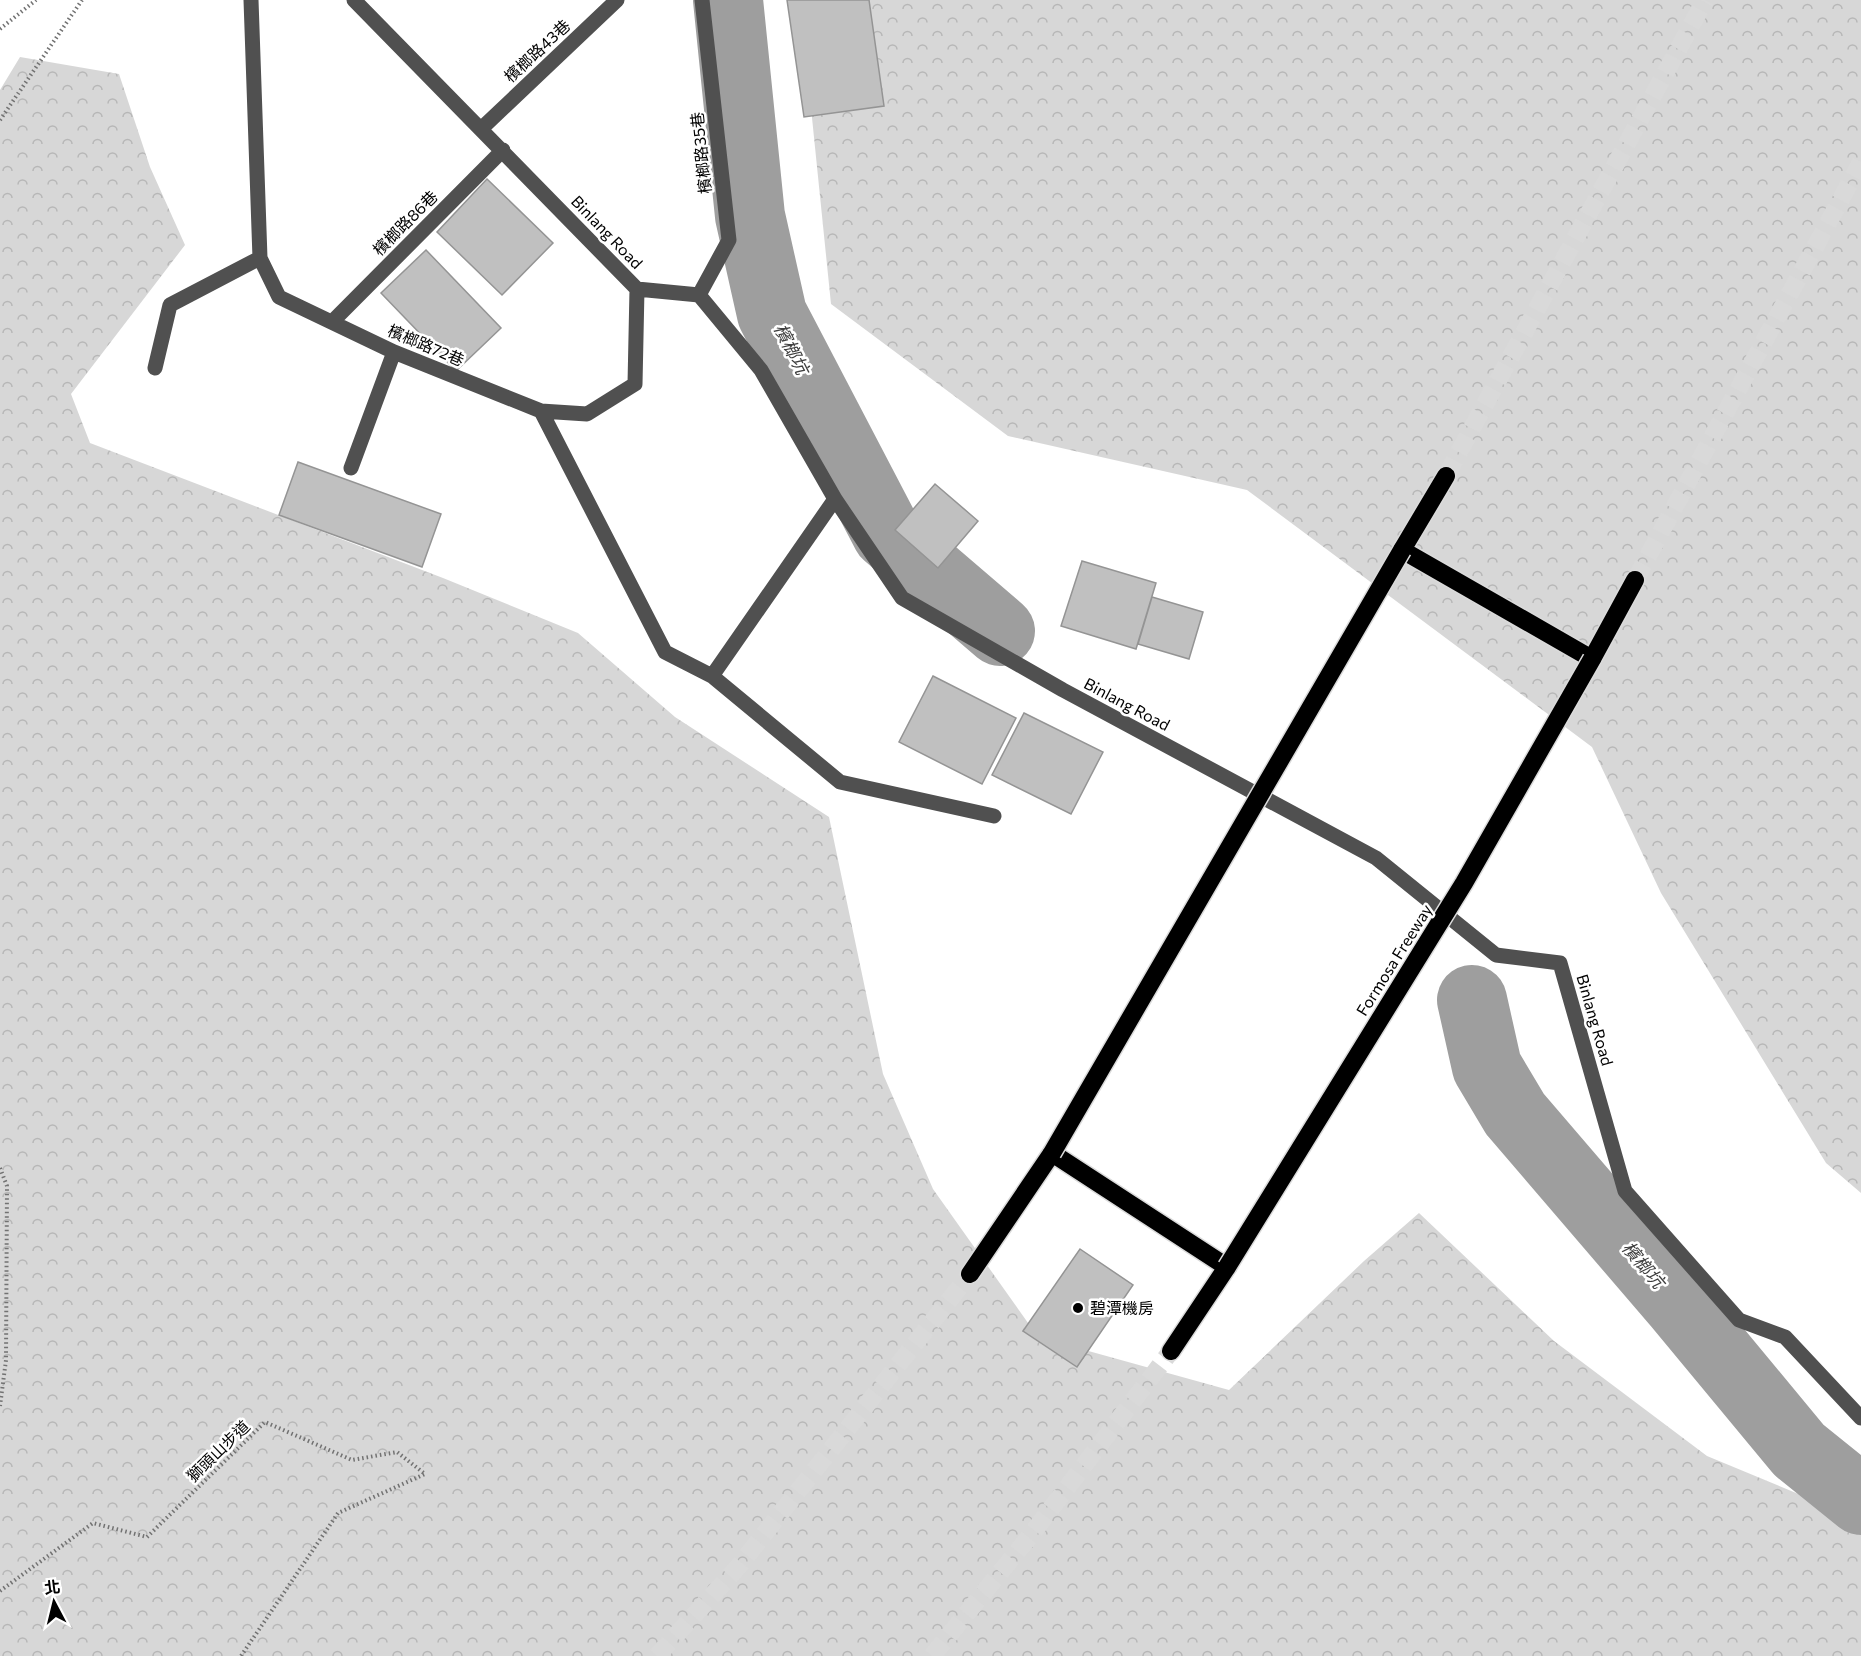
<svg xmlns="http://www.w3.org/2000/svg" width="1861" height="1656" font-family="Commissioner,'Noto Sans TC',sans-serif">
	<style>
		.forest { fill: url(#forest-crowns) }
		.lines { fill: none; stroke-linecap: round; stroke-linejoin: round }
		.river { stroke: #9e9e9e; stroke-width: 70 }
		.building { fill: #c0c0c0; stroke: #949494; stroke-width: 1.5 }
		.highway-tunnel { stroke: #d9d9d9; stroke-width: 18; stroke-dasharray: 18 9; stroke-linecap: butt }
		.highway-casing { stroke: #dbdbdb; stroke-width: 21 }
		.path { stroke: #727272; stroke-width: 4; stroke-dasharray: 1.5 3; stroke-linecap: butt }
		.minor { stroke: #505050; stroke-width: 15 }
		.highway { stroke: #000; stroke-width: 18 }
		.highway-bridge-casing { stroke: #dbdbdb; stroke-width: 21; stroke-linecap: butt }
		.highway-bridge { stroke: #000; stroke-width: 18 }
		.poi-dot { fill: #000; stroke: #fff; stroke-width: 2 }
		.labels { text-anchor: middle; stroke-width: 5; stroke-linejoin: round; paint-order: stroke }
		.street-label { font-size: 16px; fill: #000; stroke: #fff }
		.poi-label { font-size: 16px; fill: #000; stroke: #fff; text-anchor: start }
		.water-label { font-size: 18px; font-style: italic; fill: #3f3f3f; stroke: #fff }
	</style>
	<defs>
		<pattern id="forest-crowns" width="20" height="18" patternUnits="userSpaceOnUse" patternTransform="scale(1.5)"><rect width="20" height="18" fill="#d7d7d7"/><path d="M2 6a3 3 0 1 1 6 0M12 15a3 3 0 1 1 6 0" fill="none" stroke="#b7b7b7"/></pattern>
	</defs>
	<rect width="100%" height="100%" fill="#fff"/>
	<path class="forest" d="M800,0H1861V1193L1826,1163L1661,893L1592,747L1247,490L1008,436L831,304Z
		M20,57L119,74L150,167L185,245L71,394L90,443L443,578L578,633L675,717L829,817L883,1074L933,1189L1038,1337L1229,1390L1364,1261L1419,1213L1554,1341L1707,1456L1861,1520V1656H0V90Z"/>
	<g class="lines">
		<path class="river" d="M728,0L750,216L772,314L887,534L1000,631
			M1472,1000L1487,1067L1515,1114L1678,1304L1799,1450L1861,1500"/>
	</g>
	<path class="building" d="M787,0H869L884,106L804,117Z
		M487,179L553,243L502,295L437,232Z
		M426,250L501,328L456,371L381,293Z
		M298,462L441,514L422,567L279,515Z
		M935,484L978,521L938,568L895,530Z
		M1082,561L1156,583L1136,649L1061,626Z
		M1152,597L1203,612L1189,659L1138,644Z
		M933,676L1016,718L982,784L899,742Z
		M1024,713L1103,752L1071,814L992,775Z
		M1080,1249L1133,1285L1077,1367L1023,1331Z"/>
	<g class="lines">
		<path class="highway-tunnel" d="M1446,476L1705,0
			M1635,580L1861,162
			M657,1656L738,1567L970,1274
			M932,1656L1034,1531L1171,1351"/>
		<g class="highway-casing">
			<path id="highway" d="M1446,476L1402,550L1592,659L1635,580
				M970,1274L1052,1153L1227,1267L1171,1351"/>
		</g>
		<path class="path" d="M0,29L36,0
			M0,120L82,0
			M0,1168L7,1186L6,1360L0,1406
			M0,1591L93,1523L147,1537L265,1422L352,1460L397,1452L425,1474L338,1513L241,1656"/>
		<path class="minor" d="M251,0L260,258L279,297L394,352L541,411L665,652L712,676
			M354,0L637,289L699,295L761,370L835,499L902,598L1063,690L1376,858L1496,955L1560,963L1625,1191L1739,1320L1785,1337L1861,1418
			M481,129L617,0
			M699,295L729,240L702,0
			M332,322L503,150
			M155,368L170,305L260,258
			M541,411L587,414L635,384L637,289
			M351,468L394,352
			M835,499L712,676L840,782L994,816"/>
		<use href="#highway" class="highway"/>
		<g class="highway-bridge-casing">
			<path id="highway-bridge" d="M1052,1153L1402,550
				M1227,1267L1464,883L1592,659"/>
		</g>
		<use href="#highway-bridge" class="highway-bridge"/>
	</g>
	<circle class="poi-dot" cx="1078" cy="1308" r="6"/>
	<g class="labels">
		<g class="street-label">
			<text transform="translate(537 51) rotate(-43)" y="6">檳榔路43巷</text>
			<text transform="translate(701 153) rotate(-96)" y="6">檳榔路35巷</text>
			<text transform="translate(405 223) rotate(-45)" y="6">檳榔路86巷</text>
			<text transform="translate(607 232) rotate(46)" y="6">Binlang Road</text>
			<text transform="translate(426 345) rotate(23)" y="6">檳榔路72巷</text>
			<text transform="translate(1127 704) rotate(28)" y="6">Binlang Road</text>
			<text transform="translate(1394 960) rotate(-58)" y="6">Formosa Freeway</text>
			<text transform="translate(1595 1020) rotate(74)" y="6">Binlang Road</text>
			<text transform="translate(218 1451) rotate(-44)" y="6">獅頭山步道</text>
		</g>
		<g class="poi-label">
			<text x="1090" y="1314">碧潭機房</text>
		</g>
		<g class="water-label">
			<text transform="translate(791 349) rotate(63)" y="6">檳榔坑</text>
			<text transform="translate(1643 1265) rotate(50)" y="6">檳榔坑</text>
		</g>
	</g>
	<g transform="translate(54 1602) rotate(353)" stroke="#ffffff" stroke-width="4.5" paint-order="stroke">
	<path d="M0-4.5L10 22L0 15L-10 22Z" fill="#000000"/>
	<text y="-9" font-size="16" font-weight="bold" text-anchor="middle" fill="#000000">北</text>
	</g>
</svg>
